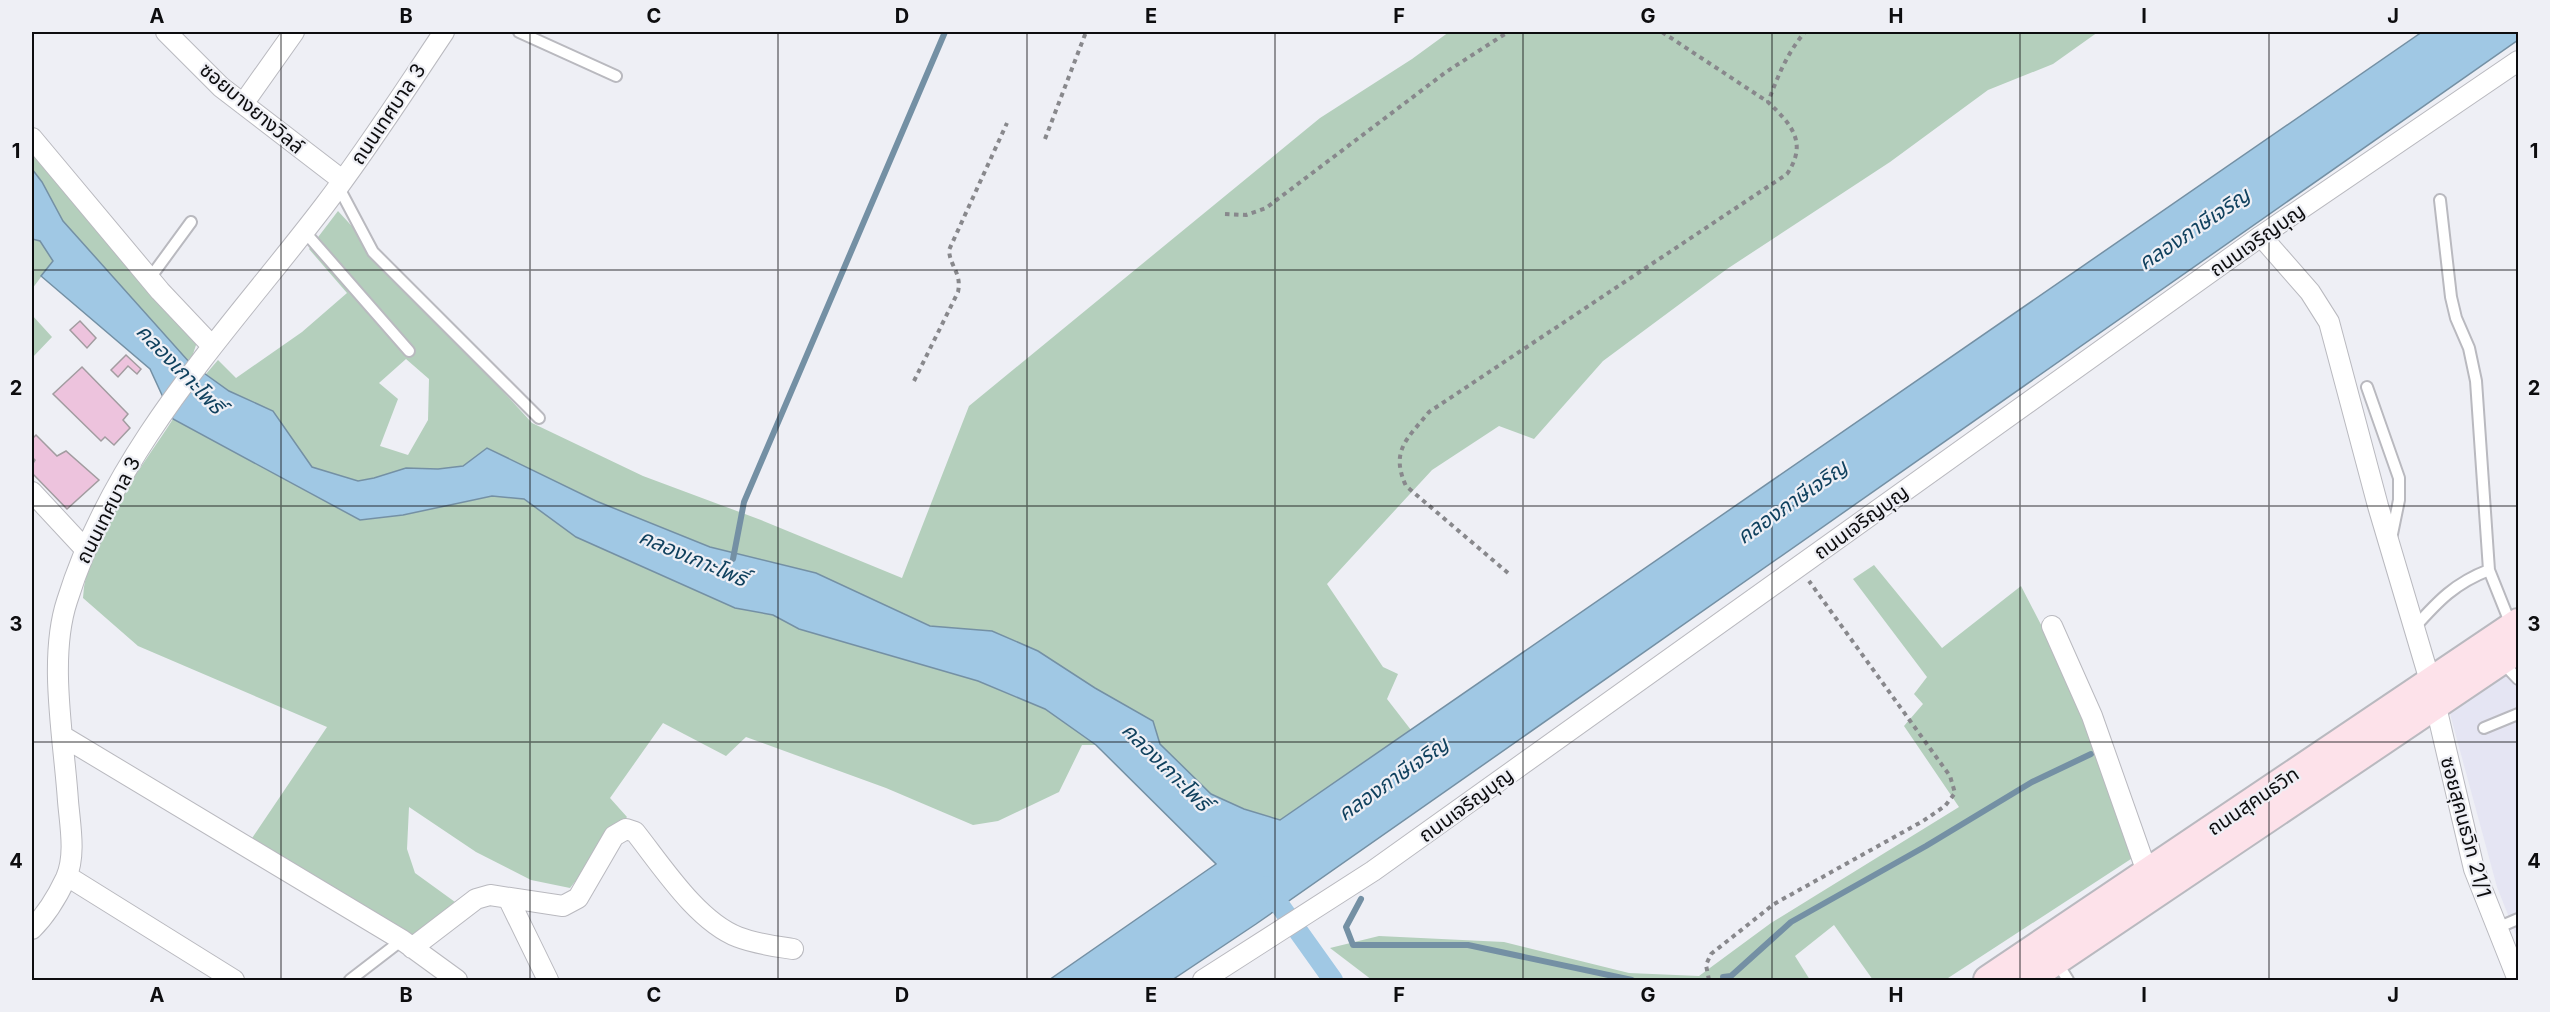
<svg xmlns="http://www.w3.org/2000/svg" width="2550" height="1012" font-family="Inter,'Noto Sans Thai',sans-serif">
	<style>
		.built { fill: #e5e5f3 }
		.green { fill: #b4cfbc; fill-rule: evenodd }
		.water { fill: #a0c8e4; stroke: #7490a4; stroke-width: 1.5 }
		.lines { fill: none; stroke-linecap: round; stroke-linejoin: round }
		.stream { stroke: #7490a4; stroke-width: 6 }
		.canal { stroke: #a0c8e4; stroke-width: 20 }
		.building { fill: #edc3dd; stroke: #a29ca0; stroke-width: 1.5 }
		.lane-casing { stroke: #b9b9bf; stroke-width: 14 }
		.street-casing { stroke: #b9b9bf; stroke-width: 22 }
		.secondary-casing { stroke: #b9b9bf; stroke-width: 32 }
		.path { stroke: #88888c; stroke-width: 4; stroke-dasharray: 4.5 4.5; stroke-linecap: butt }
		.lane { stroke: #fff; stroke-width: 10 }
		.street { stroke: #fff; stroke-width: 20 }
		.secondary { stroke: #fde2ea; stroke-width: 28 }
		.grid { fill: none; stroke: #0d0d0f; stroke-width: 1.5; stroke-opacity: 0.55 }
		.labels { text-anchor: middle; stroke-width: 4.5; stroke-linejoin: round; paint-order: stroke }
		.street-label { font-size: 20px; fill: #0d0d0f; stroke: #eeeff5 }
		.water-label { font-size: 21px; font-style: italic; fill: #10415e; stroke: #eeeff5 }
		.neatline { fill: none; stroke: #0d0d0f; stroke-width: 2 }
		.grid-label { font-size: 20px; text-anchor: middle; font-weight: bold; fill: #0d0d0f }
	</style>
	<rect width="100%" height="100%" fill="#eeeff5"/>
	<path class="built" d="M2518,663V940L2497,887L2449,710Z"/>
	<path class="green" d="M1449,32H2098L2053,64L1988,90L1890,162L1727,269L1603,361L1534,439L1499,426L1432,470L1327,584L1383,667L1398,674L1387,699L1411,730L1280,820L1244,809L1211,794L1160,744L1152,721L992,631L930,626L816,573L710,547L596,501L487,448L463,466L438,469L406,468L374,478L358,481L312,467L273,411L229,391L206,374L218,360L236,378L302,332L347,293L309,249L338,211L532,423L643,476L761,520L902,578L969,406L1320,118L1412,59ZM406,359L429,379L428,420L408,455L380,446L398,399L379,383Z
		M32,144L197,342L190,363L63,221L42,182L32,169Z
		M32,239L40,241L53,261L32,289Z
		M32,315L52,337L32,358Z
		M173,419L360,520L403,515L492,496L524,499L576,537L735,608L773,615L799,629L978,681L1045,709L1096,745H1082L1059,792L998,821L973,825L886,788L746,737L726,756L663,723L610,798L627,817L570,888L531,880L476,852L409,807L407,849L415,873L455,902L409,957L242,853L327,727L138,646L83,598C86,536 140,471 173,419Z
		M1874,565L1942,648L2021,586L2053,648L2090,732L2134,857L1945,980H1873L1834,925L1795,956L1810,980H1372L1330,948L1379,936L1504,942L1629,973L1699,976L1771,923L1959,807L1904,726L1923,704L1914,694L1927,677L1853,579Z"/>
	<path class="water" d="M2422,32H2518V40L1256,924L1172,980H1049L1216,864L1096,745L1045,709L978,681L799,629L773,615L735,608L576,537L524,499L492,496L403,515L360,520L173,419L150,369L41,276L53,261L40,241L32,239V169L42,182L63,221L190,363L229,391L273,411L312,467L358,481L374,478L406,468L438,469L463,466L487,448L596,501L710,547L816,573L930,626L992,631L1038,651L1095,688L1153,721L1160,744L1211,794L1244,809L1280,820Z"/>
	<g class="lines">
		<path class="stream" d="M733,559L744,502L945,32
			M1361,899L1346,927L1353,945H1468L1632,980
			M1723,977L1731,976L1791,922L1926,846L2032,782L2091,754"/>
		<path class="canal" d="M1266,886L1333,980"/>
	</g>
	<path class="building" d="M80,321L96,338L87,348L70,330Z
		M126,355L141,369L137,374L128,366L118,377L111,370Z
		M82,367L128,414L123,420L130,428L114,445L105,437L101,441L53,394Z
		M36,435L57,456L66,451L99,480L67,509L32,473V465L35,460L32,457V439Z"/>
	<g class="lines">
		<g class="lane-casing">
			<path id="lane" d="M519,32L616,76
				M338,186L373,252L539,418
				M2440,200L2451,297L2456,318L2469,348L2476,381L2489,570L2511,625
				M304,231L409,351
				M150,278L191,222
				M2367,387L2399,478V500L2391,539
				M2414,628C2438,601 2455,583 2489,570
				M2501,661L2518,679
				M2484,728L2518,714
				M2497,928L2518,919
				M2056,961L2068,980
				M350,980L402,940"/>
		</g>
		<g class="street-casing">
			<path id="street" d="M166,32L221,87L342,180
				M243,104L294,32
				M32,138L160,291L212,346
				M2261,236L2310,292L2329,322L2378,506L2430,681L2474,869L2518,980
				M32,492L85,549
				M2052,626L2092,716L2147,872
				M64,737L402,940L457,980
				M67,876L234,980
				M508,898L548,980
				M32,929C45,916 58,895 66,878C76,855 70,825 68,801C64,740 48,659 67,601C115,446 228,332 324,206C367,150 405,90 444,32
				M412,948L476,899L490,895L563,906L578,898L614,836L626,829L635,832C662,866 697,921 738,937C756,944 774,946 793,949
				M1203,980L1373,871L2261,236L2518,61"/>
		</g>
		<g class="secondary-casing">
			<path id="secondary" d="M1988,980L2518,623
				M2027,980L2518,649"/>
		</g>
		<path class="path" d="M1662,32L1768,102
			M1045,139L1086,32
			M1225,214L1246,215L1266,208L1446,72L1508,32
			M914,381L958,292C962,273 950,267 949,250L1007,123
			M1508,573L1406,486C1390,451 1407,439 1429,412L1787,174C1808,143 1792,125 1768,102C1778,76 1787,53 1805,32
			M1709,980L1706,965L1711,954L1774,904L1923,821L1945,806L1955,793L1950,776L1809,581"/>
		<use href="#lane" class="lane"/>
		<use href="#street" class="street"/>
		<use href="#secondary" class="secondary"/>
	</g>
	<path class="grid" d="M281,32V980M530,32V980M778,32V980M1027,32V980M1275,32V980M1523,32V980M1772,32V980M2020,32V980M2269,32V980M32,270H2518M32,506H2518M32,742H2518"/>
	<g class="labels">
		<g class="street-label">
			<text transform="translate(252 108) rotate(40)" y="7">ซอยบางยางวิลล์</text>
			<text transform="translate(388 114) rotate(-56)" y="7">ถนนเทศบาล 3</text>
			<text transform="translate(2257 240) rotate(-35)" y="7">ถนนเจริญบุญ</text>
			<text transform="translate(108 510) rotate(-63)" y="7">ถนนเทศบาล 3</text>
			<text transform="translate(1861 522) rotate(-36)" y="7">ถนนเจริญบุญ</text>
			<text transform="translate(2253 801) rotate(-34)" y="7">ถนนสุคนธวิท</text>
			<text transform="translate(1466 805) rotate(-36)" y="7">ถนนเจริญบุญ</text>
			<text transform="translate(2466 827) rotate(75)" y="7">ซอยสุคนธวิท 21/1</text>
		</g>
		<g class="water-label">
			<text transform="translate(2194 229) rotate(-34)" y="7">คลองภาษีเจริญ</text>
			<text transform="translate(180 369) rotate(46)" y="7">คลองเกาะโพธิ์</text>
			<text transform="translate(1792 502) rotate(-35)" y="7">คลองภาษีเจริญ</text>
			<text transform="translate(693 558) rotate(23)" y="7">คลองเกาะโพธิ์</text>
			<text transform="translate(1166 767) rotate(45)" y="7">คลองเกาะโพธิ์</text>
			<text transform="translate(1393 779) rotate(-35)" y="7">คลองภาษีเจริญ</text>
		</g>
	</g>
	<rect width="2550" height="1012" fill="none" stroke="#eeeff5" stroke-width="66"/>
	<rect x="33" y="33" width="2484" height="946" class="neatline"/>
	<g class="grid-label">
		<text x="157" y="23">A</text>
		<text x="406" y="23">B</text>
		<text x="654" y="23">C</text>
		<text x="902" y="23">D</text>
		<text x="1151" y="23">E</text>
		<text x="1399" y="23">F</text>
		<text x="1648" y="23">G</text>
		<text x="1896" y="23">H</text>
		<text x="2144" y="23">I</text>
		<text x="2393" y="23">J</text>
		<text x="16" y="158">1</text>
		<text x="2534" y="158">1</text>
		<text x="16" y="395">2</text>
		<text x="2534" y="395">2</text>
		<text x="16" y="631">3</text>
		<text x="2534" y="631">3</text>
		<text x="16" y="868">4</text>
		<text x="2534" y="868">4</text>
		<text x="157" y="1002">A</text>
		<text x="406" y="1002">B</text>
		<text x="654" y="1002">C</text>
		<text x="902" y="1002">D</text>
		<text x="1151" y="1002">E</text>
		<text x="1399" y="1002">F</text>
		<text x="1648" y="1002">G</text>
		<text x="1896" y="1002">H</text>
		<text x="2144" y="1002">I</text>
		<text x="2393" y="1002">J</text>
	</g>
</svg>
